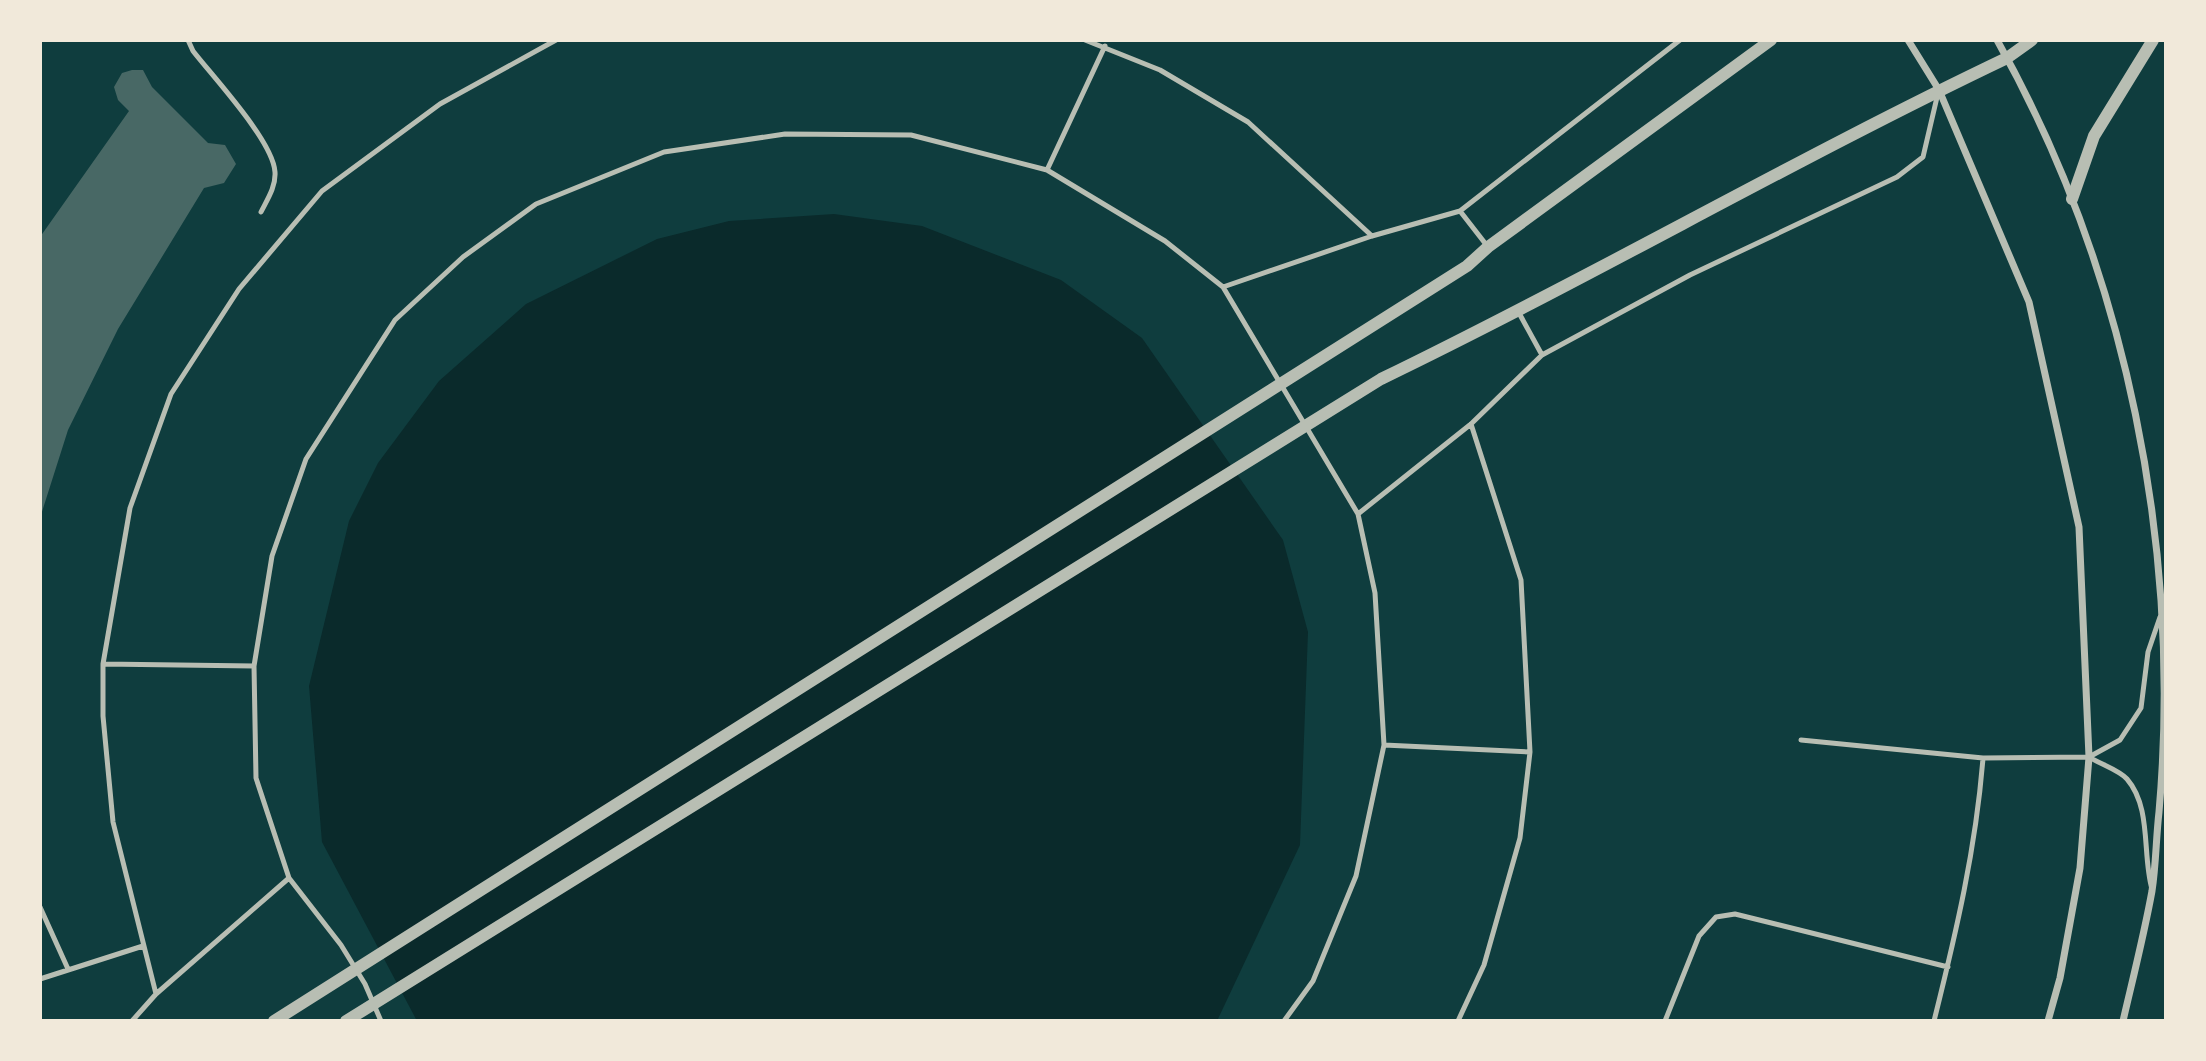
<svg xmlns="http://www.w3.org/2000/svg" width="2206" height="1061" font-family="Raleway,sans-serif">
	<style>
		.water { fill: #0a2a2b }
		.building { fill: #486865 }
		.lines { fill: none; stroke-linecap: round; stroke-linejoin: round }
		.service { stroke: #b8beb3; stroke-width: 5 }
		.minor { stroke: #b8beb3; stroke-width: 7 }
		.tertiary { stroke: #b8beb3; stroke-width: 12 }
	</style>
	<rect width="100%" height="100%" fill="#0f3d3e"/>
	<path class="water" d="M834,214L922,226L1061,280L1142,338L1283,540L1308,632L1300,845L1217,1021H417L322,842L309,686L349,521L378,463L439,381L526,304L657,239L729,221Z"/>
	<path class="building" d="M132,70H143L152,87L208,143L225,145L236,164L224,183L204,188L118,329L68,430L40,518V237L129,111L118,100L114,87L122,73Z"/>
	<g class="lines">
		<path class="service" d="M188,40L193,51C214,78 273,141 275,172C276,187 267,200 261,212
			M1085,40L1160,70L1248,122L1372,236
			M1047,170L1105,46
			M1460,211L1488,247
			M1223,287L1372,236L1460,211L1680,40
			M1519,313L1542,355
			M1358,514L1471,424L1542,355L1690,275L1897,177L1923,157L1938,93
			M103,664L254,666
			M1801,740L1983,758L2089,757L2120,740L2141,708L2148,652L2160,617
			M1384,745L1530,752
			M2089,757C2100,764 2119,770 2127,779C2152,808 2142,855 2152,889
			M40,907L68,969
			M40,979L143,946
			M156,994L113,822L103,716V664L130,508L171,394L239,289L322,191L440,104L556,40
			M132,1021L156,994L289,878
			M381,1021L365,984L341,945L289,878L256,778L254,666L272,556L306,459L395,320L463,257L536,204L664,152L785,134L911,135L1047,170L1165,241L1223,287L1358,514L1375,593L1384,745L1356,876L1313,981L1284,1021
			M1458,1021L1484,965L1520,838L1530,752L1521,580L1471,424
			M1665,1021L1699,936L1716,917L1735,914L1948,967
			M1934,1021C1956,933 1976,848 1983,758"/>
		<path class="minor" d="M1908,40L1939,90L2029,302L2079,527L2089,757L2080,868L2060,978L2048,1021
			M1997,40C2127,271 2182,549 2159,812C2156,838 2156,865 2152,891C2144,935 2133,978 2123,1021"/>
		<path class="tertiary" d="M2072,199L2094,136L2153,40
			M274,1021L1467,266L1488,247L1771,40
			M346,1021L1381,379C1592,277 1795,159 2007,58L2032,40"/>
	</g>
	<rect width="2206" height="1061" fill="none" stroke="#f1e9da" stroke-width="84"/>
</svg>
